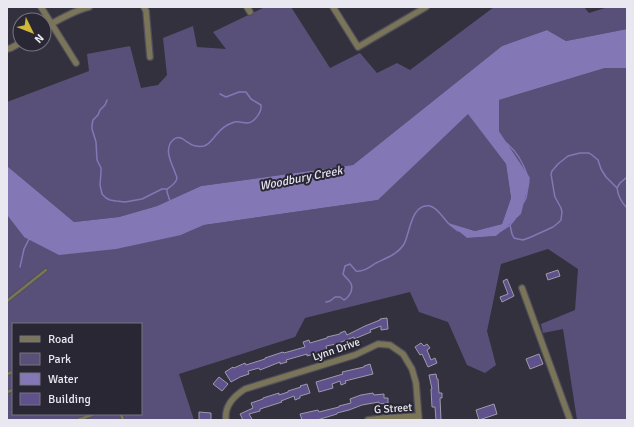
<svg xmlns="http://www.w3.org/2000/svg" width="634" height="427" font-family="Signika,sans-serif">
	<style>
		.green { fill: #595079; fill-rule: evenodd }
		.water { fill: #8477b6 }
		.lines { fill: none; stroke-linecap: round; stroke-linejoin: round }
		.stream { stroke: #8477b6; stroke-width: 1.5 }
		.building { fill: #5e518c; stroke: #9d9baa }
		.service-casing { stroke: #504e5a; stroke-width: 4.5 }
		.minor-casing { stroke: #504e5a; stroke-width: 8 }
		.service { stroke: #7a7458; stroke-width: 2.5 }
		.minor { stroke: #7a7458; stroke-width: 5.5 }
		.labels { text-anchor: middle; stroke-width: 4; stroke-linejoin: round; paint-order: stroke }
		.street-label { font-size: 11px; fill: #e9e8f0; stroke: #292733 }
		.water-label { font-size: 12px; font-style: italic; fill: #e5e2f4; stroke: #292733 }
	</style>
	<rect width="100%" height="100%" fill="#33313d"/>
	<path class="green" d="M265,7H291L330,68L360,53L377,73L397,63L410,70L494,7H584L589,13L608,7H627V29L566,41L547,30L502,46L353,165L201,186L157,206L119,217L74,222L7,166V102L89,71L87,54L130,46L141,88L158,85L167,75L163,38L193,26L197,47L226,49L213,32Z
		M605,68H627V420H577L563,329L543,333L541,324L575,310L578,269L548,249L501,264L487,331L496,365L485,373L467,365L448,322L419,312L410,292L305,318L295,337L179,374L194,420H7V215L24,237L181,235L204,225L378,200L468,113L506,164L511,198L502,224L475,231L449,224L467,238L496,236L530,179L499,131V100ZM13,324H141V414H13Z"/>
	<path class="water" d="M627,29V68H605L499,100V131L530,178L521,214L496,236L467,238L448,223L475,231L502,224L511,198L506,164L468,114L378,200L204,225L181,235L116,249L59,255L24,237L7,215V166L74,222L119,217L157,206L201,186L353,165L502,46L547,30L566,41Z"/>
	<g class="lines">
		<path class="stream" d="M107,100L105,105L100,110L98,115L93,120L92,125V129L96,142L97,160L101,168V172L100,185L102,194L106,198L110,200L116,201L125,202L142,199L162,189H167C171,186 176,184 177,178C174,167 162,150 173,140C175,138 178,137 181,138C184,139 186,142 189,143C192,146 199,147 204,146C210,144 213,138 217,134C221,129 226,125 232,123C238,120 241,123 247,123C254,123 262,112 261,105L251,99L246,92H239L226,97L220,94
			M505,142C516,150 524,165 528,177
			M627,177L620,183L617,188C618,196 621,202 627,208
			M167,190V192L170,201
			M524,202L526,198L529,181
			M510,225L512,234L514,238L518,239L523,240L531,237L553,227L558,223L561,220L562,212L561,208L555,197L554,192L551,174L552,171L558,164L568,156L580,153H589L592,155L598,160L601,169L606,177L617,188
			M501,231L510,225L515,219
			M20,267L24,249L29,239
			M326,302L330,301L335,297H340L344,300C348,298 349,296 351,292C354,282 348,281 343,274L345,266L350,264L356,271C364,272 370,267 376,263C386,258 398,254 404,244C410,233 411,203 430,206C438,208 443,218 448,223C451,226 454,228 458,231"/>
	</g>
	<path class="building" d="M558,270L560,276L548,280L546,274Z
		M507,279L514,296L502,302L500,297L508,294L503,281Z
		M387,318L388,329L381,330V326L370,330L371,332L354,339V337L336,344L326,346L327,350L307,356V354L286,360L287,362L280,364V362L260,370L259,368L248,371L249,374L240,377L231,382L225,372L233,367L234,368L245,363L246,365L265,359V358L283,352L284,353L305,347L303,342L309,340L310,343L327,338V337L340,334V333L345,331L347,335L365,326L380,320V319Z
		M421,343L424,346L427,344L430,348L427,350L431,360L435,358L437,363L428,367L422,354L420,355L415,347Z
		M539,354L543,364L530,369L526,359Z
		M370,364L373,374L345,381L346,383L341,385L340,381L332,384L333,388L319,392L316,382L343,374L342,372L364,367V366Z
		M436,374L437,379H438L439,393H442V398H440L441,420H436L435,407H432L431,389H432L429,375Z
		M219,377L228,384L222,391L213,384Z
		M307,384L310,393L300,396V398L295,400L294,396L281,401L282,402L260,409V411L249,414L252,419L249,420H243L240,414L253,408L251,403L263,399V398L279,393V395L288,392V391L301,387L300,386Z
		M373,393L374,395L384,394V398H388V403L379,404V402L362,405L349,410L337,413V414L317,420H302L300,414L318,410L319,412L339,407V406L351,403L350,399L361,395Z
		M494,404L497,414L479,420L476,410Z
		M199,412L211,413V420H199Z"/>
	<g class="lines">
		<g class="service-casing">
			<path id="service" d="M7,301L46,270
				M7,374L13,372
				M7,392L13,390
				M121,414L123,420
				M78,420L94,414"/>
		</g>
		<g class="minor-casing">
			<path id="minor" d="M41,7L76,63
				M144,7L146,11L150,57
				M247,7L250,12
				M333,7L358,47L426,7
				M44,28C58,20 73,11 89,7
				M7,49L11,48L20,43
				M522,288L570,420
				M226,420C224,406 234,396 245,389L355,355L378,344L390,345L403,354L412,369L416,383L419,420
				M368,420L384,418L418,416"/>
		</g>
		<use href="#service" class="service"/>
		<use href="#minor" class="minor"/>
	</g>
	<g class="labels">
		<g class="street-label">
			<text transform="translate(336 349) rotate(-19)" y="4">Lynn Drive</text>
			<text transform="translate(393 408) rotate(-4)" y="4">G Street</text>
		</g>
		<g class="water-label">
			<text transform="translate(301 178) rotate(-11)" y="4">Woodbury Creek</text>
		</g>
	</g>
	<rect width="634" height="427" fill="none" stroke="#e9e8f0" stroke-width="16"/>
	<rect x="12" y="323" width="130" height="92" fill="#292733" stroke="#76747f"/>
	<rect x="20" y="336" width="20" height="6" fill="#7a7458" stroke="#76747f"/>
	<text x="48" y="343" font-size="12" fill="#e9e8f0">Road</text>
	<rect x="20" y="353" width="20" height="12" fill="#595079" stroke="#76747f"/>
	<text x="48" y="363" font-size="12" fill="#e9e8f0">Park</text>
	<rect x="20" y="373" width="20" height="12" fill="#8477b6" stroke="#76747f"/>
	<text x="48" y="383" font-size="12" fill="#e9e8f0">Water</text>
	<rect x="20" y="393" width="20" height="12" fill="#5e518c" stroke="#76747f"/>
	<text x="48" y="403" font-size="12" fill="#e9e8f0">Building</text>
	<g transform="translate(32 32) rotate(133)"><circle r="19" fill="#292733" stroke="#76747f"/>
	<path d="M0-3L7 15L0 10L-7 15Z" fill="#cfb837"/>
	<text y="-6" font-size="11" font-weight="bold" text-anchor="middle" fill="#e9e8f0">N</text>
	</g>
</svg>
